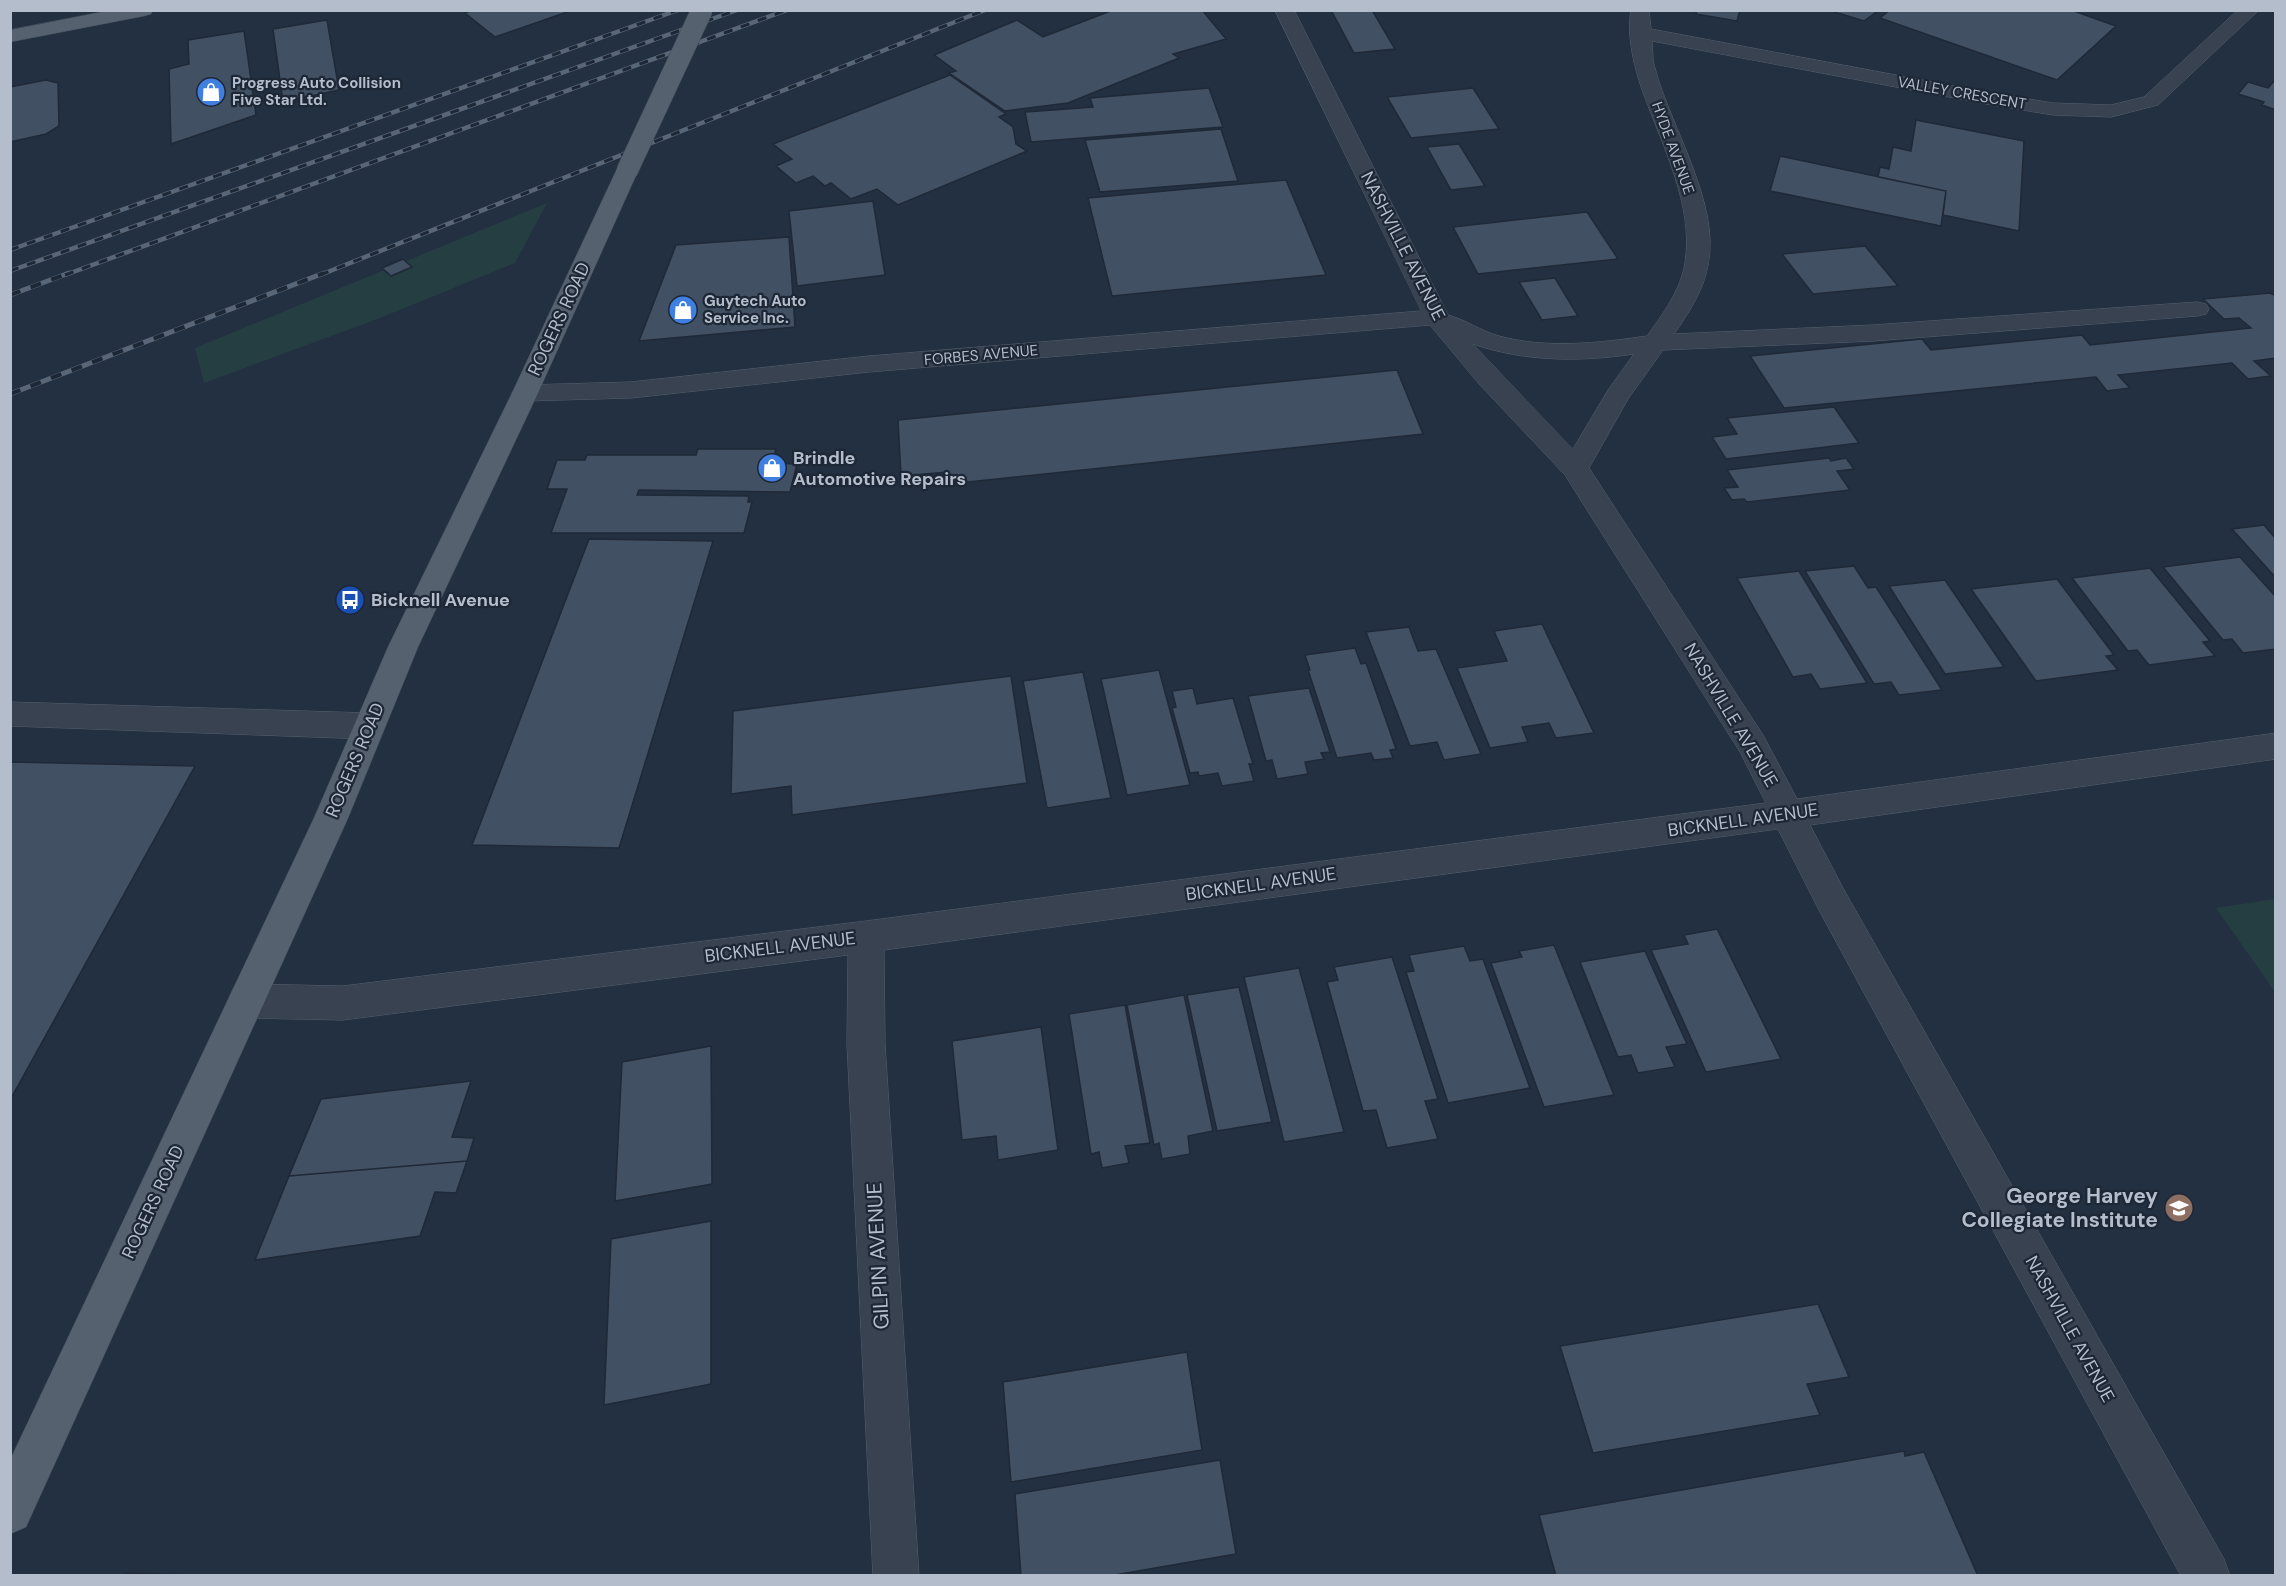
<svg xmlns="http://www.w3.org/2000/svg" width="2286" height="1586" font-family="'DM Sans',sans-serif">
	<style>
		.green { fill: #253e42 }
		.building { fill: #425063; stroke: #1f2937; stroke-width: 1.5 }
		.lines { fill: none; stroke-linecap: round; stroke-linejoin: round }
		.minor-casing { stroke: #56606e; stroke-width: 1 }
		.major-casing { stroke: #414b59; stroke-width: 1 }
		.minor { fill: #384250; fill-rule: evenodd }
		.major { fill: #566170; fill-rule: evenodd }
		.rail-far1-casing { stroke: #596678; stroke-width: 4.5 }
		.rail-casing { stroke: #596678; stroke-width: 5 }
		.rail-far1 { stroke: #1d2735; stroke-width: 3; stroke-dasharray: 9; stroke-linecap: butt }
		.rail { stroke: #1d2735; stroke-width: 4; stroke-dasharray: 11; stroke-linecap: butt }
		.major-bridge-casing { stroke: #414b59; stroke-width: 22; stroke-linecap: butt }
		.major-bridge { stroke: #566170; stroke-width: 21 }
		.labels { text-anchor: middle; stroke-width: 4.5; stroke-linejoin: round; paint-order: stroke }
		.far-poi-label { font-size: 15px; font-weight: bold; fill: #b4bdcb; stroke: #1d2735; text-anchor: start }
		.far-street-label { font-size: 15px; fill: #b4bdcb; stroke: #1d2735 }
		.street-label { font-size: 18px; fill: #b4bdcb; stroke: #1d2735 }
		.poi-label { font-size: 18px; font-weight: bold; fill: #b4bdcb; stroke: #1d2735; text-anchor: start }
		.near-poi-label { font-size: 21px; font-weight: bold; fill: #b4bdcb; stroke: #1d2735; text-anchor: end }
		.near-street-label { font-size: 21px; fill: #b4bdcb; stroke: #1d2735 }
	</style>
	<rect width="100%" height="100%" fill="#233041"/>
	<path class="green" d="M547,203L515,263L380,318L204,383L195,348Z
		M2275,899H2276L2275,992L2216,908Z"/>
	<path class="building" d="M473,10H573L495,37L465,13Z
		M1113,10H1202L1226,39L1173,54L1179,58L1068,103L1005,111L949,73L956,71L934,55L1017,20L1043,37Z
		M1331,10H1372L1395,49L1354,53Z
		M1697,10H1740L1737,21L1696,14Z
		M1828,10H1879L1864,21Z
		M1890,10H2071L2116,26L2057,80L1880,18Z
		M327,20L339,90L283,102L273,29Z
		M244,31L256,115L171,144L169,69L189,64L188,40Z
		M950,75L1006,114L999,117L1013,127L1016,144L1027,151L898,205L877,189L851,199L831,183L825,186L813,176L796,183L776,166L792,159L773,144Z
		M2276,79V110L2262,105L2264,102L2238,94L2248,82L2268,88Z
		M46,80L58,83L59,126L46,134L10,142V87Z
		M1209,88L1223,127L1031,142L1025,112L1093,107L1090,98Z
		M1473,88L1499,129L1411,138L1387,97Z
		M1916,120L2024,141L2019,231L1943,215L1946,191L1878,177L1880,167L1889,169L1893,147L1911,151Z
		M1221,129L1238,181L1100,192L1085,140Z
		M1459,144L1485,186L1451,190L1427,147Z
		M1780,156L1946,191L1941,226L1770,191Z
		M1286,180L1326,275L1112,296L1088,198Z
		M873,201L885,275L797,286L789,211Z
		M1587,212L1618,259L1478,274L1453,227Z
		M789,237L795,327L639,341L676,245Z
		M1865,246L1898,286L1813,294L1782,254Z
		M403,259L412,267L391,276L382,268Z
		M1555,278L1578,316L1542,320L1519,282Z
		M2270,293L2276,296V358L2254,361L2271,376L2248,379L2232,363L2118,375L2130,388L2107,391L2096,377L1784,408L1750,356L1922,339L1931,350L2082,335L2090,345L2251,328L2239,318L2224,319L2203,299Z
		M1397,370L1423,434L949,484L948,472L901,476L898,420Z
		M1834,407L1859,443L1726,459L1712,437L1737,434L1727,418Z
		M698,449H776L772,463L797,464L790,492L639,490L637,495L749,496L748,502H752L744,533H551L567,489H547L557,460H585L587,455H696Z
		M1829,458L1831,461L1846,458L1854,469L1837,471L1850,490L1747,502L1744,499L1732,500L1724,488L1738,487L1727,470Z
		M2264,525L2276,539V578L2232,529Z
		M589,539L713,541L619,848L472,845Z
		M2240,557L2276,597V649L2243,653L2232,639L2223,640L2163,567Z
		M1854,566L1868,588L1876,587L1942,690L1899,695L1891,682L1874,684L1805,571Z
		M2150,568L2210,641L2203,642L2215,656L2149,665L2137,650L2128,651L2072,578Z
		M1799,571L1867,683L1820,689L1811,674L1793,677L1737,578Z
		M2057,579L2114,655L2106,656L2118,670L2036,681L1971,589Z
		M1945,580L2004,667L1945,674L1889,586Z
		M1542,624L1594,733L1556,738L1549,723L1522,727L1528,742L1490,748L1457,668L1507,661L1494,631Z
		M1409,627L1418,651L1436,649L1481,754L1444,760L1437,742L1410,746L1366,632Z
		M1355,648L1361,664L1366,663L1396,749L1390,750L1393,758L1374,760L1371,753L1337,758L1308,670H1310L1305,655Z
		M1159,670L1190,785L1127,795L1101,679Z
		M1083,672L1111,798L1047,808L1023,681Z
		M1011,676L1027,783L792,815L791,786L731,794L733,711Z
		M1193,688L1197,704L1233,698L1253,764H1249L1254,781L1222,786L1218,773L1199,776L1198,772L1190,773L1172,708L1176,707L1172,691Z
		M1309,688L1330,752L1321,753L1324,759L1305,762L1308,774L1277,779L1272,760L1266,761L1248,696Z
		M10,762L195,766L10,1100Z
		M1717,929L1781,1059L1706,1072L1651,950L1688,944L1684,935Z
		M1554,945L1614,1095L1544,1107L1491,963L1522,957L1519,951Z
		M1464,946L1470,961L1483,959L1530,1088L1448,1103L1406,972L1414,971L1409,955Z
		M1645,951L1687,1044L1666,1047L1675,1067L1638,1073L1631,1055L1618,1057L1580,962Z
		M1392,957L1438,1099L1425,1101L1438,1139L1387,1148L1376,1110L1363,1111L1327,982L1338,980L1334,967Z
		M1299,968L1344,1132L1284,1142L1244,977Z
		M1239,987L1272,1122L1217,1131L1187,995Z
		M1184,995L1213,1131L1188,1136L1190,1154L1162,1159L1159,1143L1154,1145L1127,1005Z
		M1125,1005L1150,1143L1125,1146L1129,1163L1102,1168L1099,1152L1091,1154L1069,1014Z
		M1041,1027L1058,1150L998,1160L996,1136L962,1140L952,1041Z
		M711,1046L712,1184L615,1201L622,1062Z
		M471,1081L452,1137L474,1138L467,1161L289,1176L321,1099Z
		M467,1161L456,1193L435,1192L420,1236L255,1260L289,1176Z
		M711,1221V1384L604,1405L611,1239Z
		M1818,1304L1849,1377L1807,1384L1820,1415L1593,1453L1560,1346Z
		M1187,1352L1202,1450L1011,1482L1003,1382Z
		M1904,1451L1905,1456L1924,1452L1978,1576H1556L1539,1515Z
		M1220,1460L1236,1554L1109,1576H1021L1015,1494Z
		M125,1573L221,1576H124Z"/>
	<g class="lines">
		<g class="minor-casing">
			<path id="minor" d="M1275,10H1294L1448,315C1466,320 1481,331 1499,336C1547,349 1599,343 1647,336C1662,315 1681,290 1685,263C1694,206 1663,147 1644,95C1635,71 1626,36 1631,10H1649L1651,29L1986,92L2053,103L2111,105L2144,97L2238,10H2259L2158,105L2111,117L2053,115L1986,104L1652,41C1653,50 1652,60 1655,68C1670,126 1721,204 1708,265C1704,290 1688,314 1674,334L1873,325L2197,302L2206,304L2209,309L2206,314L2197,316L1873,341L1663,350L1628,399L1589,468L1763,735L1797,799L2276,733V759L1810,825L1844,890L2224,1559L2230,1576H2181L1820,912L1778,829L884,950L885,1044L919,1576H873L847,1044L848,955L343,1020L246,1018L233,1013L228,1001L233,989L246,984L343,986L866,921L1766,803L1740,752L1565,475L1480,385L1430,325L869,372L631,398L525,401L516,399L512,393L516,387L525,385L631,382L869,356L1421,311ZM1473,344C1525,362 1580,362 1634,354L1608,390L1573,449Z
				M10,702L368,713L379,717L384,726L379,735L368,739L10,726Z"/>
		</g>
		<g class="major-casing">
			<path id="major" d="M112,10H153L151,14L144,16L10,42V30Z
				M627,164L635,166L638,171L538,393L418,647L348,818L26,1527L10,1534V1460L314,818L388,647L512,393L616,171L619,166Z"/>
		</g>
		<use href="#minor" class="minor"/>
		<use href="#major" class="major"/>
		<g class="rail-far1-casing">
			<path id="rail-far1" d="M10,250L678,10
				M10,271L737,10
				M65,275L787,10
				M320,275L985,10"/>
		</g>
		<g class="rail-casing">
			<path id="rail" d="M10,295L69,273
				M10,394L324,273"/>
		</g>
		<use href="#rail-far1" class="rail-far1"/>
		<use href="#rail" class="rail"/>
		<g class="major-bridge-casing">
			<path id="major-bridge" d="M627,171L702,10"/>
		</g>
		<use href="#major-bridge" class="major-bridge"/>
	</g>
	<defs>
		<g id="shop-disc" transform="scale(1.5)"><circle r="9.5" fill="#3f7fe0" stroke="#1d2735"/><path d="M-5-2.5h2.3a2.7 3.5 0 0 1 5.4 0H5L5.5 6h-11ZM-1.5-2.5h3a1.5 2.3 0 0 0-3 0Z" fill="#fff"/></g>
		<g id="bus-disc" transform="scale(1.5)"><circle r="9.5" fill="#1a4fb4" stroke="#1d2735"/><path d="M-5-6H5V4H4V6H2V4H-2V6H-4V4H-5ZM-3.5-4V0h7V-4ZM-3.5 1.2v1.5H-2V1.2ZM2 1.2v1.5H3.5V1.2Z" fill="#fff"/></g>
		<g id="school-disc" transform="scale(1.5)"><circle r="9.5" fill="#8d6e63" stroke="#1d2735"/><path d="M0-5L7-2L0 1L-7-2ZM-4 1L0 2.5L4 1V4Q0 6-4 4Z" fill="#fff"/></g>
	</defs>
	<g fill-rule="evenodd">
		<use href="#shop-disc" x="211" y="92"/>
		<use href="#shop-disc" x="683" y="310"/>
		<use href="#shop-disc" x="772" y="468"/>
		<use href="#bus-disc" x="350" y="600"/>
		<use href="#school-disc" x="2179" y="1208"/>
	</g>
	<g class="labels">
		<g class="far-poi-label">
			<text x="232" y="88">Progress Auto Collision<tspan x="232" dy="17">Five Star Ltd.</tspan></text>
			<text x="704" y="306">Guytech Auto<tspan x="704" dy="17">Service Inc.</tspan></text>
		</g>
		<g class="far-street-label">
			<text transform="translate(1962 93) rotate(10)" y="5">VALLEY CRESCENT</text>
			<text transform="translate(1673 148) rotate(70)" y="5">HYDE AVENUE</text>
			<text transform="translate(981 355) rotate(-5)" y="5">FORBES AVENUE</text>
		</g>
		<g class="street-label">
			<text transform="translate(1403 246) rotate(63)" y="6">NASHVILLE AVENUE</text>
			<text transform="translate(559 319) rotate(-65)" y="6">ROGERS ROAD</text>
			<text transform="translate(1731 715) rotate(59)" y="6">NASHVILLE AVENUE</text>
			<text transform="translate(355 760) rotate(-67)" y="6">ROGERS ROAD</text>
			<text transform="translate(1743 820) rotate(-8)" y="6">BICKNELL AVENUE</text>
			<text transform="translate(1261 884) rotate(-8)" y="6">BICKNELL AVENUE</text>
			<text transform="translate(780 947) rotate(-7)" y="6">BICKNELL AVENUE</text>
			<text transform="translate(153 1202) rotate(-65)" y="6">ROGERS ROAD</text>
			<text transform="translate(2070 1329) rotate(61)" y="6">NASHVILLE AVENUE</text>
		</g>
		<g class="poi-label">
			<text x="793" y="464">Brindle<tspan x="793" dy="21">Automotive Repairs</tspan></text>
			<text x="371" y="606">Bicknell Avenue</text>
		</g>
		<g class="near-poi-label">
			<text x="2158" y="1203">George Harvey<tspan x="2158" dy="24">Collegiate Institute</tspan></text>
		</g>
		<g class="near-street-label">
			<text transform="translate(878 1256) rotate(-93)" y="7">GILPIN AVENUE</text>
		</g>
	</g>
	<rect width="2286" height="1586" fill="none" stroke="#b4bdcb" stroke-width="24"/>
</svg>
